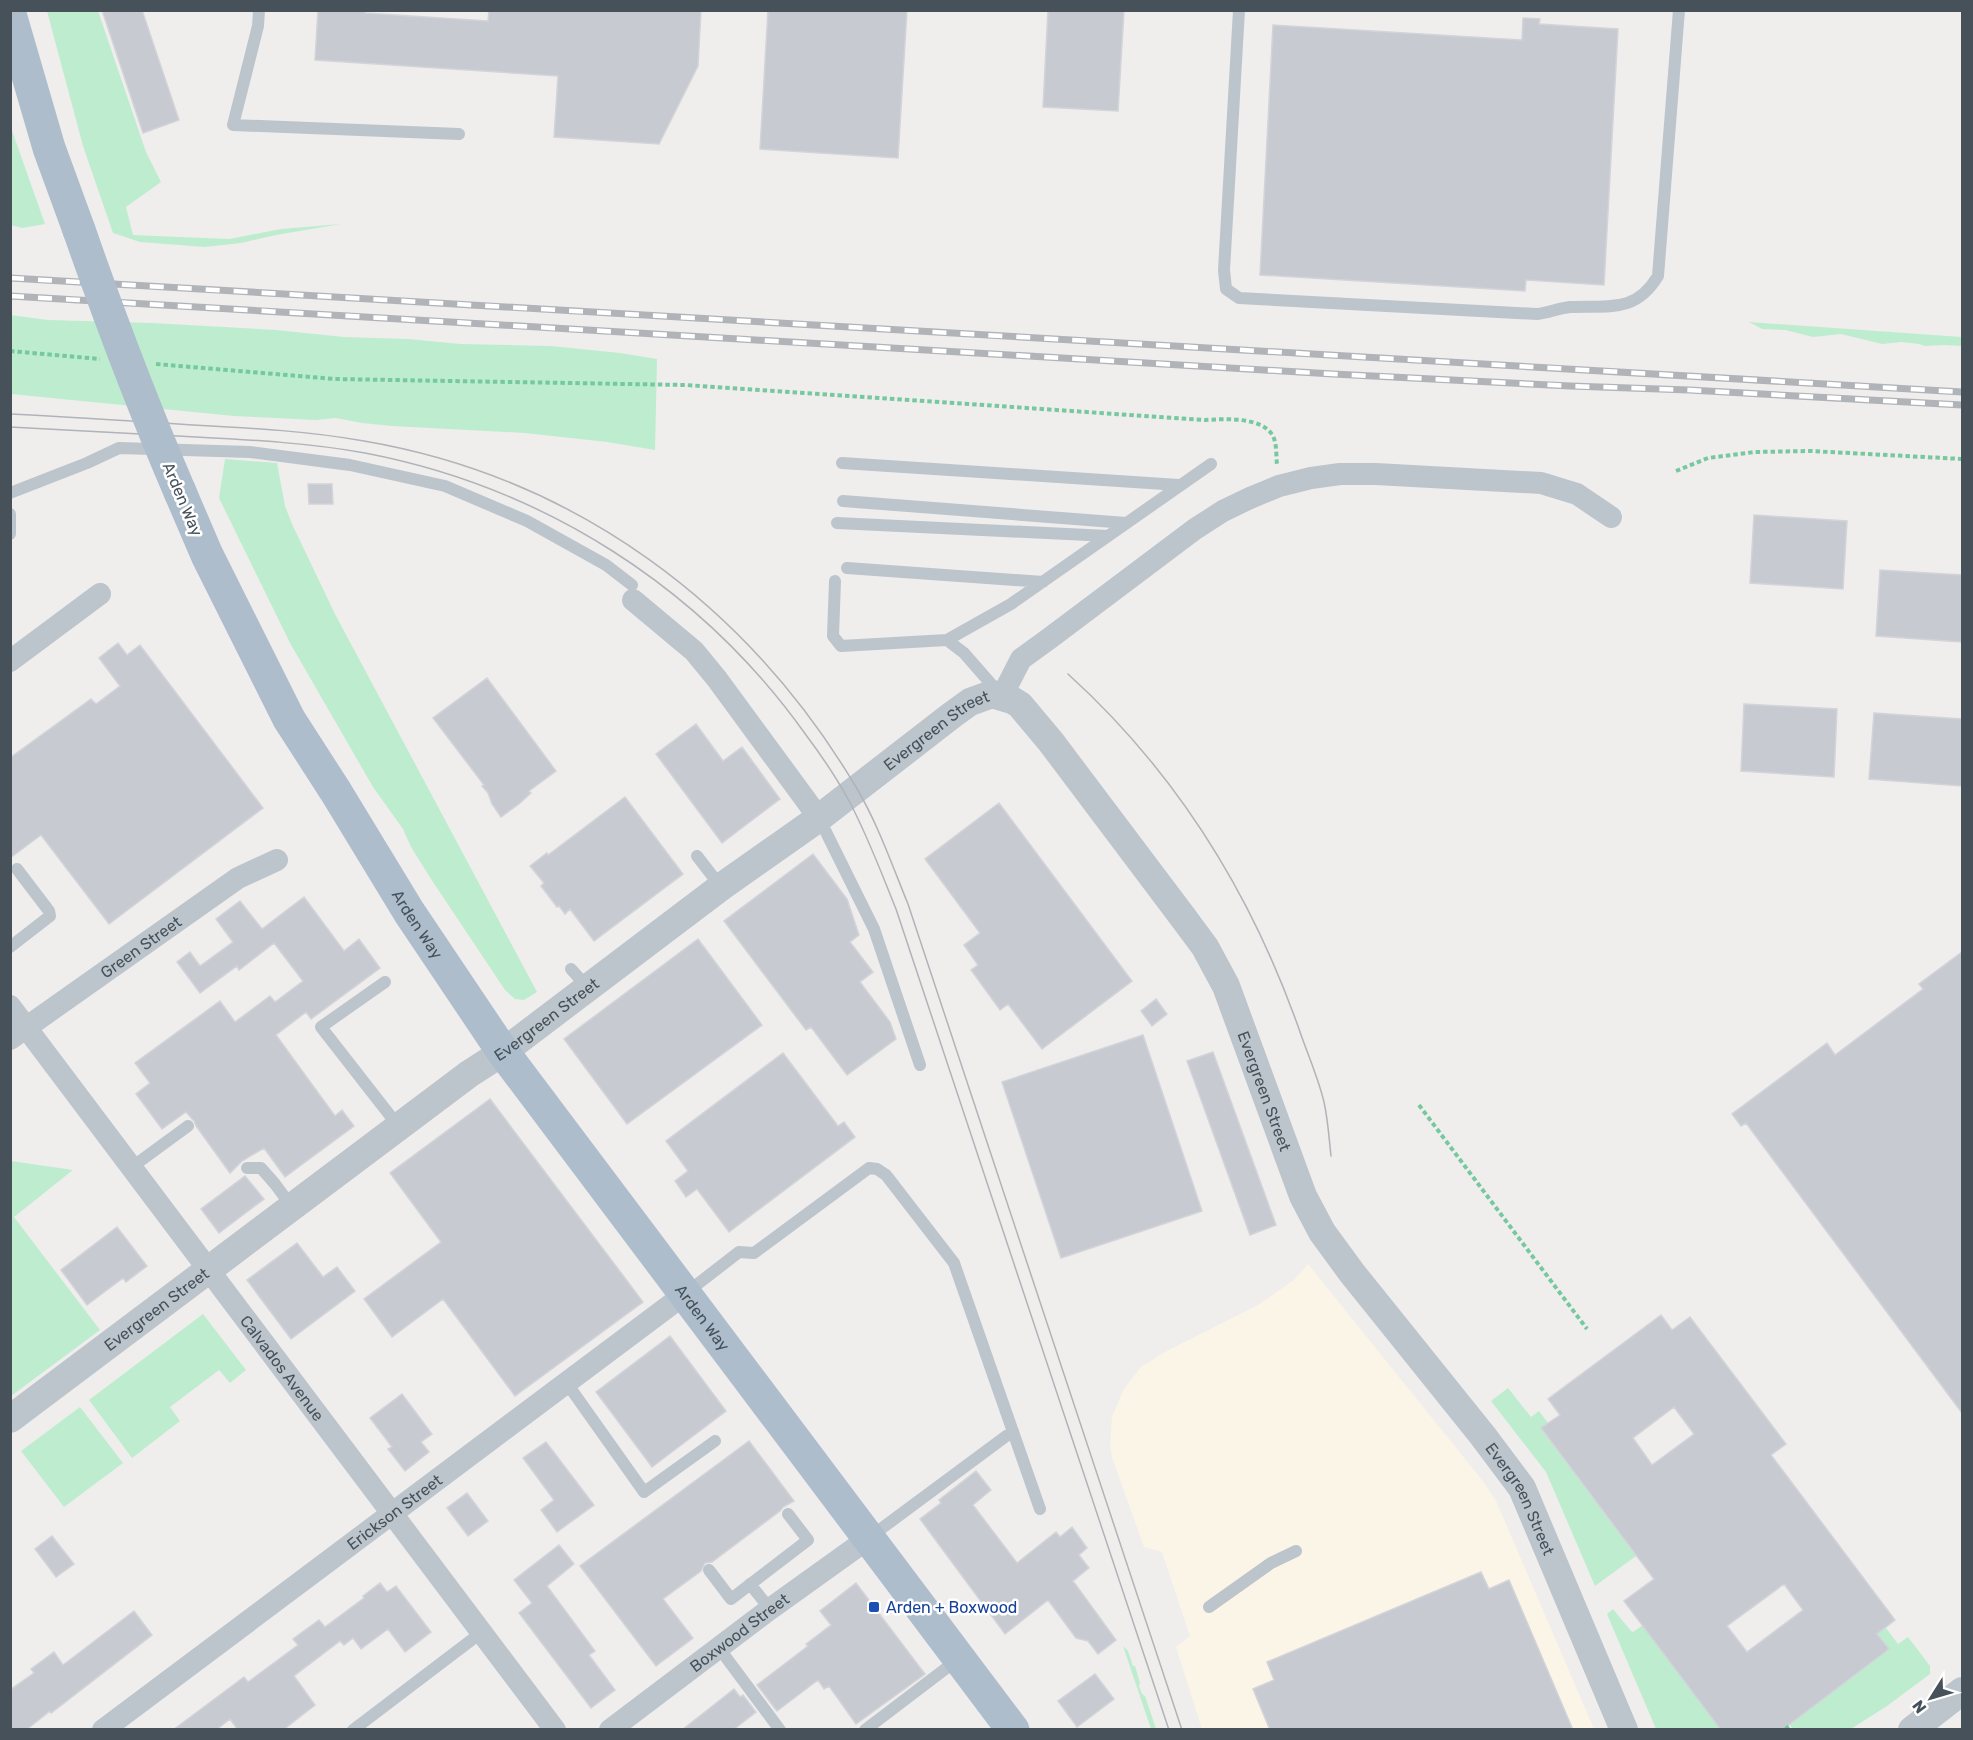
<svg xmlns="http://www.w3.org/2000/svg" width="1973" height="1740" font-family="Rubik,sans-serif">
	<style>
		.commercial { fill: #fbf5e7 }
		.green { fill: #bdedce }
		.building { fill: #c7cad0; stroke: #d2d4d9; stroke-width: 1.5; fill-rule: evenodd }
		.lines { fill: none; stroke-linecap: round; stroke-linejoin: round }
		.path { stroke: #76c99f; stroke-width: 4; stroke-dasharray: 4.5 3; stroke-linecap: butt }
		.service { stroke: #bcc5cc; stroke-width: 12 }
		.minor { stroke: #bcc5cc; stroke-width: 22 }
		.tertiary { stroke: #bcc5cc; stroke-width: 28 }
		.primary { stroke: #aebdcc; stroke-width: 33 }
		.tram { stroke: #b0b3b8; stroke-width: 1.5 }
		.rail-casing { stroke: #b0b3b8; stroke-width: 7 }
		.rail { stroke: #fff; stroke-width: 4.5; stroke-dasharray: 14; stroke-linecap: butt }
		.primary-bridge { stroke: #aebdcc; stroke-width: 33 }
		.transit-dot { fill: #1a4fb4; stroke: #fff; stroke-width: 2 }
		.labels { text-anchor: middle; stroke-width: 5; stroke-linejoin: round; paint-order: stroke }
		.street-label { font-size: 16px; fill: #46515a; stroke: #fff }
		.transit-label { font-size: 16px; fill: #164399; stroke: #fff; text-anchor: start }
	</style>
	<rect width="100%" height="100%" fill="#f0eded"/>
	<path class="commercial" d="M1308,1264L1482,1480L1496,1501L1594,1729H1202L1176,1647L1190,1636L1162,1552L1144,1547L1112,1457L1110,1444L1112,1417L1124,1389L1141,1367L1167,1351L1258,1305L1294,1280Z"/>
	<path class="green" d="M47,11H98L146,152L161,182L126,207L133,235L229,239L281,229L341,224L276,235L241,243L205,247L140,242L113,233L83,146Z
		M10,125L45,224L22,228L11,225Z
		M10,315L48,320L152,323L276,330L344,337L408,339L460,344L551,346L620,353L657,359L655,450L607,442L525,433L392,426L362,423L336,418L316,420L234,416L11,394Z
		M1749,322L1962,337V346L1945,345L1925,346L1919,344L1901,342L1882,344L1841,334L1813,337L1785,330L1762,329Z
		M225,459L277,463L285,506L292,524L335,614L537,992L524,1000L515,999L505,990L431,879L411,847L403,829L373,787L290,643L219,498Z
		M11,1161L73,1170L14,1217L100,1330L11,1396Z
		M203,1314L246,1370L230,1383L219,1370L170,1407L180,1421L132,1458L89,1400Z
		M1508,1388L1531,1417L1539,1411L1548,1423L1541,1429L1636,1556L1595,1586L1546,1472L1491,1401Z
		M80,1407L123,1463L64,1507L21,1451Z
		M1613,1609L1631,1631L1633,1632L1643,1625L1721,1729H1656L1607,1614Z
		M1886,1628L1898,1644L1908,1637L1930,1666V1674L1887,1706L1851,1729H1793L1789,1724L1888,1650L1877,1634Z
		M1123,1646L1128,1651L1133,1666H1135L1140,1683L1139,1686L1142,1694L1145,1696L1156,1729H1151Z"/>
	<path class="building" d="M102,10H142L179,120L143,133Z
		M318,10H365V13L488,21L489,10H701L698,66L659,144L554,137L558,76L315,60Z
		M768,10H907L898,158L760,149Z
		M1048,10H1124L1118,111L1043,107Z
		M1523,18L1540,19L1539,24L1618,29L1604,285L1526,280L1525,291L1260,275L1273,25L1522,40Z
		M308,484H332L333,504H309Z
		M1754,515L1847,521L1843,589L1750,583Z
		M1880,570L1962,575V642L1876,636Z
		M118,643L127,655L140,645L263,808L109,924L41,835L10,858V758L91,699L96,704L120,686L99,658Z
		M487,678L556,771L529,791L531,793L519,804L501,817L492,804L488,793L482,786L484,785L433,718Z
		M1744,704L1837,709L1834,777L1741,771Z
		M1874,713L1962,719V786L1869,779Z
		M696,724L723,761L742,747L780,799L722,843L656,754Z
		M625,797L683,874L594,941L570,909L565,914L559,906L557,907L541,886L544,883L530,866L547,853L548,855Z
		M999,803L1132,981L1042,1049L1008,1004L1000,1010L971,970L978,965L964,945L980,933L925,859Z
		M813,854L847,899L859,935L850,942L873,972L860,982L890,1022L896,1039L847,1075L811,1027L806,1030L724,921Z
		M304,897L344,951L359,939L380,968L311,1019L306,1012L276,1035L335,1116L342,1110L354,1126L285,1177L264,1148L242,1161L230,1173L196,1126L194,1121L186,1112L162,1129L136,1094L150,1083L135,1063L220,1001L235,1022L270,996L275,1002L303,981L274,943L239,970L237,966L200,993L177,962L190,952L200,966L233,942L216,919L240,901L262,929Z
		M698,939L762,1025L627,1124L564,1039Z
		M1962,952V1413L1746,1123L1741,1126L1732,1114L1827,1043L1835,1055L1923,989L1919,984Z
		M1156,999L1167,1014L1152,1026L1141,1011Z
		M1143,1035L1202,1211L1061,1258L1002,1082Z
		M1213,1052L1276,1225L1250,1235L1187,1061Z
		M783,1053L838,1126L844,1122L855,1137L729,1232L697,1189L686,1197L675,1181L688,1171L666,1141Z
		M490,1099L643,1302L515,1396L443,1299L392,1337L364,1299L441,1242L390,1173Z
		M245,1176L264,1199L219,1233L201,1209Z
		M117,1227L147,1266L126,1282L123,1278L87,1305L61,1270Z
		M297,1243L323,1277L337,1267L355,1291L291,1339L247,1280Z
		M1661,1315L1672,1330L1690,1317L1786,1444L1771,1455L1895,1620L1877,1634L1889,1649L1782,1730H1721L1624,1601L1654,1579L1541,1428L1560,1415L1548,1399ZM1674,1407L1694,1434L1652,1465L1633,1438ZM1784,1584L1803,1610L1747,1652L1727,1626Z
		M670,1336L726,1411L652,1467L596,1392Z
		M402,1394L432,1434L421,1442L429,1452L405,1471L388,1449L392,1447L370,1418Z
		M749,1441L794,1501L783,1507L780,1511L712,1562L705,1563L701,1571L663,1599L693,1638L656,1666L580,1566Z
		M546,1442L594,1505L557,1532L541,1510L554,1500L523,1458Z
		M976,1471L991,1490L973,1505L1017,1563L1056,1532L1060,1537L1072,1527L1087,1548L1079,1555L1089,1568L1073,1581L1116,1640L1098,1654L1088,1641L1076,1638L1048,1600L1005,1634L920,1519L941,1503L939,1500Z
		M467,1493L488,1521L468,1536L447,1508Z
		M52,1536L74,1564L56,1577L35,1549Z
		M559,1545L574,1564L547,1586L595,1651L589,1655L615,1690L591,1708L519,1613L532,1603L514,1580Z
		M1481,1572L1489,1589L1509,1580L1573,1730H1270L1253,1689L1274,1680L1267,1662Z
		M380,1583L387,1592L396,1586L431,1632L405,1652L388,1629L361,1649L353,1638L344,1645L340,1641L294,1676L315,1705L283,1730H238L230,1719L216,1730H173L244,1677L248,1682L298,1645L293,1639L319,1620L325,1627L364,1598L363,1596Z
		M856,1583L925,1674L856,1724L829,1686L824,1689L818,1680L777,1711L757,1685L808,1646L806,1644L831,1625L820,1611Z
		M134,1611L152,1635L51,1713L50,1711L26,1730H10V1690L34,1673L31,1669L54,1652L63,1665Z
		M1095,1674L1114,1699L1077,1727L1058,1701Z
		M734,1689L740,1697L743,1695L756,1712L733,1730H682Z"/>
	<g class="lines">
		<path class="path" d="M10,351L100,359
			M156,364L334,379L686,385L1205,420C1223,419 1262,416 1273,436C1277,444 1276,456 1277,465
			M1676,471L1708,458L1755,452L1811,451L1962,459
			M1419,1105L1587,1329
			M1786,1726L1789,1730"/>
		<path class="service" d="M259,10L258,26L233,125L459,134
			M1239,10L1224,270L1226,289L1239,298L1537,314C1548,313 1559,308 1570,307C1608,305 1635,314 1658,276L1679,10
			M842,463L1179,485
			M10,493L87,463L119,448L250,452L350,465L445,486L527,521L606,565L632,585
			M843,501L1126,523
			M10,514V534
			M837,523L1108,536
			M847,568L1043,582
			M835,581L833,636L841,646L947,640L964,653L999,693
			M947,640L1011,604L1211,464
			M819,818L874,929L920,1065
			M697,856L721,887
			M10,947L50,916L49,911L17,869
			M571,969L588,988
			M385,982L321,1027L399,1127
			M132,1167L188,1126
			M247,1168H261L275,1184L292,1207
			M686,1293L739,1252L754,1253L869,1168L877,1169L886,1175L954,1263L1040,1509
			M566,1382L644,1492L715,1441
			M870,1537L1013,1431
			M709,1570L731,1599L808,1540L788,1514
			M750,1584L770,1609
			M1209,1607L1271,1563L1296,1551
			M719,1648L780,1730
			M353,1730L482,1632
			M865,1730L957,1660"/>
		<g class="minor">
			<path d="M633,600L694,651L717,679L819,818"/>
			<path d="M10,661L100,594"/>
			<path d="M1002,696L1021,659L1050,638L1195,529L1223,511L1250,498L1279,486L1311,478L1340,474H1376L1541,483L1577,494L1611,517"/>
			<path id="s1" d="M10,1006L555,1730"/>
			<path id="s2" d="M10,1039L238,878L277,860"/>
			<path id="s3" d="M103,1730L685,1294"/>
			<path id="s4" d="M610,1730L770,1609L869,1538"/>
		</g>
		<g class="tertiary">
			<path id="s5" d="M10,1419L469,1074L503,1052L721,887L819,818L952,715L970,702L992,694L1012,700L1020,705L1051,742L1182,916L1205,947L1226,986L1303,1196L1322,1232L1352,1273L1483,1436L1522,1488L1624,1730"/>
			<path d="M1912,1730L1962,1691"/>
		</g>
		<g class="primary">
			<path d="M10,14L49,148L79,230"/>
			<path id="s6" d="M180,492L207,555L289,719L336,792L409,912L503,1052L1013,1730"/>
		</g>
		<path class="tram" d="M10,414C71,417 132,421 193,425C251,428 308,431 364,441C575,477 747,604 856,787C878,824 892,865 908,904L1182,1730
			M10,427C72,430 134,434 196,437C253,440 310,443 365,453C543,487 701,587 806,735C821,755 836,777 848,799C867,834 881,872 896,909L1169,1730
			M1068,674C1175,771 1251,893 1299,1029C1307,1053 1318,1077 1324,1102C1328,1120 1329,1138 1331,1156"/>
		<g class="rail-casing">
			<path id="rail" d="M10,278L1962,392
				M10,296L1333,374L1570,386L1689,390L1962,405"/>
		</g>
		<use href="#rail" class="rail"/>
		<path class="primary-bridge" d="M79,230C110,319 143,406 180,492"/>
	</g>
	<rect class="transit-dot" x="868" y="1601" width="12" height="12" rx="3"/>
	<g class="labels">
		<g class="street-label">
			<text transform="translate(183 499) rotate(67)" y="6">Arden Way</text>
			<text dy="6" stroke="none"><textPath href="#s5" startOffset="1155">Evergreen Street</textPath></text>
			<text dy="6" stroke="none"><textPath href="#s6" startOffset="494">Arden Way</textPath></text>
			<text dy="6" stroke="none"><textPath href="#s2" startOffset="160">Green Street</textPath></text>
			<text dy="6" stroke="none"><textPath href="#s5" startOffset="669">Evergreen Street</textPath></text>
			<text dy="6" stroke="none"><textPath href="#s5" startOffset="1713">Evergreen Street</textPath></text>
			<text dy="6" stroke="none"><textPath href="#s5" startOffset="183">Evergreen Street</textPath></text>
			<text dy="6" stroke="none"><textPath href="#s6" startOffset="980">Arden Way</textPath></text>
			<text dy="6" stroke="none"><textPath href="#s1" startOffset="453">Calvados Avenue</textPath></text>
			<text dy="6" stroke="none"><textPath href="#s5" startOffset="2199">Evergreen Street</textPath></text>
			<text dy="6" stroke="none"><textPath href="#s3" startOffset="364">Erickson Street</textPath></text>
			<text dy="6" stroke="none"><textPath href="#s4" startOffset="162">Boxwood Street</textPath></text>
		</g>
		<g class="transit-label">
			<text x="886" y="1613">Arden + Boxwood</text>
		</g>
	</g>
	<rect width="1973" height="1740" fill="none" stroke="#46515a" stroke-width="24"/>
	<g transform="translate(1931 1698) rotate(233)" stroke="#ffffff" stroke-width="4.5" paint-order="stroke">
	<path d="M0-4.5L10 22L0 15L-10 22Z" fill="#46515a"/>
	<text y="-9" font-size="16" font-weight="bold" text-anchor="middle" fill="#46515a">N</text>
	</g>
</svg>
